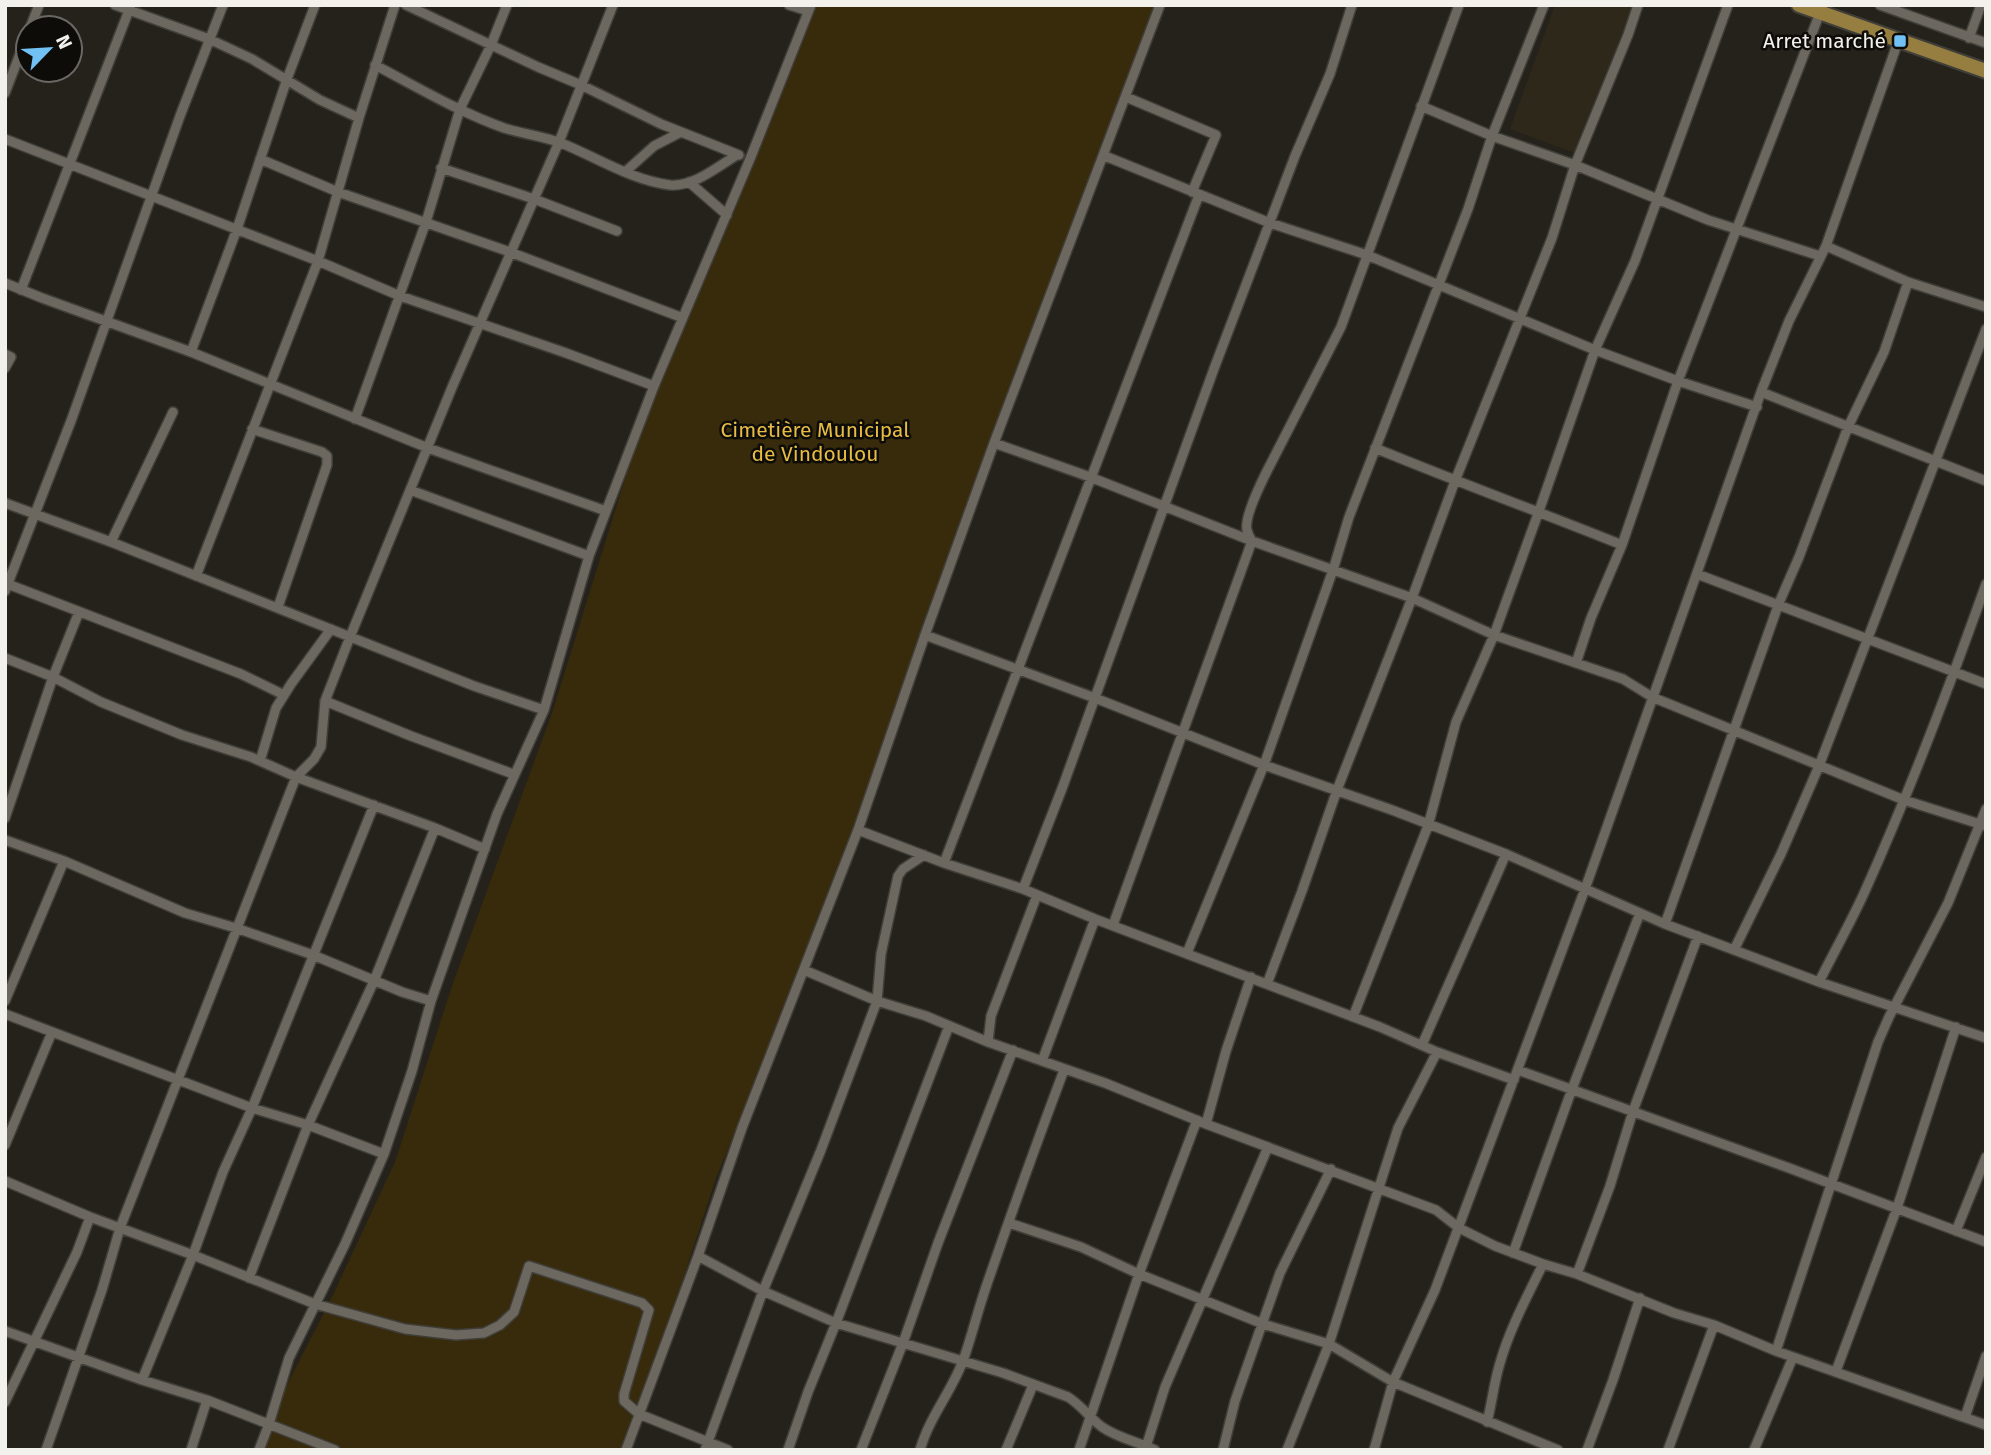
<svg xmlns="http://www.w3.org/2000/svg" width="1991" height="1455" font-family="'Fira Sans',sans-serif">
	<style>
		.built { fill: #2e281b }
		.green { fill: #372b0c }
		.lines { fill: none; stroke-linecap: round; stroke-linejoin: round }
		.minor-casing { stroke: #403e39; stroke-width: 12 }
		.trunk-casing { stroke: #403e39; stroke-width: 18 }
		.minor { stroke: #6c685f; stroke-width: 9 }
		.trunk { stroke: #957e40; stroke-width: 14 }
		.poi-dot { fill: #72c1f5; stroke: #0d0c09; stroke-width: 2.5 }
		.labels { text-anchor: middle; stroke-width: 5; stroke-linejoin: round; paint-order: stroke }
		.poi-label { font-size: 21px; fill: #f3f1ec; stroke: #0d0c09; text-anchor: end }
		.park-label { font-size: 21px; fill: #e7bc43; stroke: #0d0c09 }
	</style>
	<rect width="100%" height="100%" fill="#25221b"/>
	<path class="built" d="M1555,5H1633L1578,154L1510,129Z"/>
	<path class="green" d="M810,5H1155L1090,195L961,534L858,830L716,1178L639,1414L623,1450H259L271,1416L332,1297L395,1162L452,986L552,713L654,386Z"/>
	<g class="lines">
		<g class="minor-casing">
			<path id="minor" d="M115,5L209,39L252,59L320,100L359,118
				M406,5L538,67L581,85L661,124L739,155
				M789,5L808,11
				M1880,5L1986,43
				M30,28L39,5
				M1969,38L1981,5
				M375,65C417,87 459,112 504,128C523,134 543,136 561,143C596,157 631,180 670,185C694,187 717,167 737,155
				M5,93L28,33
				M1126,97L1216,135L1192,192
				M1421,106L1492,136L1575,165L1708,220L1820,256
				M5,139L318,261L400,296L566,353L654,386
				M1105,156L1270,223L1367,255L1595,350L1678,381L1757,407
				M260,159L338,192L510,252L683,318
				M441,168L534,199L617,231
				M625,172L654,146L681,132
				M689,182L727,215
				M1826,246L1908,282L1986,307
				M5,283L42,298L191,352L428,448L606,511
				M21,290L131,5
				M191,352L237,229L287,79L315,5
				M5,354L11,357L5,368
				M1761,392L1986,481
				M355,419L426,222L460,109L491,45L507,5
				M252,429L322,452L327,456V465L278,607
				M994,443L1090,477L1252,541L1412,598L1494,635L1623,679L1652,697L1904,800L1986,826
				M1375,448C1457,482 1540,512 1622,545
				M410,490L589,556
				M5,503L111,542L474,686L544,710
				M111,542L173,412
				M1697,574L1986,684
				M196,576L318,261L359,118L395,5
				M5,583L241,674L284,695
				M5,591L71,421L180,116L223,5
				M925,635L1095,698L1264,765L1392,810L1506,854L1665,924L1819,982L1986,1038
				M5,658L53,677L101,702L182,735L251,757L296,777L435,828L485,849
				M1576,663L1591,618L1622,545L1678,381L1823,5
				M325,701L411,736L513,774
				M260,761L276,708L291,684L331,629
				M5,818L53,677L79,612
				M858,830L944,863L1023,889L1095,919L1380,1027L1437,1052L1514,1080
				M5,840L64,861L185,913L236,928L313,955L402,992L431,1001
				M944,863L1199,195
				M1023,889L1063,786L1215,366L1295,156L1330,74L1352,5
				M1665,924L1779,603L1799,557L1848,427L1884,352L1908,282
				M1113,925L1252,541C1250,538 1248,534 1247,530C1244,518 1261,483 1267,471L1341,327L1459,5
				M1734,950L1781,854L1819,766L1986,329
				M1187,953L1264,765L1333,570L1349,517L1468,209L1492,136L1544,5
				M804,970L877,1001L926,1016L988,1042L1105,1083L1206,1124L1436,1210L1459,1228L1495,1246L1543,1264L1577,1274L1674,1313L1714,1325L1776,1351L1986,1425
				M1819,982C1834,952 1851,922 1865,891C1910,791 1949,688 1986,584
				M1267,984L1302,891L1337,790L1412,598L1455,481L1552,238L1575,165L1628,35L1638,5
				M5,1001L64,861
				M5,1014L252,1108L308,1125L384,1154
				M1353,1017L1428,826L1456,722L1494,635L1539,511L1595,350L1635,261L1728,5
				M988,1042L991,1016L1037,895
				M1422,1045L1506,854
				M1042,1061L1095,919
				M1518,1070L1789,1168L1986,1242
				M1206,1124L1226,1051L1251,977
				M5,1145L52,1032
				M5,1181L90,1217L193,1255L315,1304L405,1329L456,1335L484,1333L500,1325L514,1312L529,1266L642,1303L649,1310L624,1394V1401L639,1414L728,1450
				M1009,1223L1081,1247L1139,1274L1263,1324L1329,1344L1393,1382L1558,1450
				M1956,1231L1986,1157
				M1513,1253L1572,1089L1640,913
				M698,1256L763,1291L836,1323L1003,1373L1068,1397C1081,1405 1090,1418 1102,1427C1118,1438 1138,1442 1155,1450
				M1577,1274L1610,1186L1633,1111L1698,936
				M249,1278L308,1125L374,981L435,828
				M5,1331L142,1380L207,1400L335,1450
				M1776,1351L1878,1042L1889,1017L1948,903L1986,809
				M1836,1371L1897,1208L1956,1027
				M142,1380L193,1255L223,1172L252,1108L374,805
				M5,1402L77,1252L90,1217
				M1965,1417L1986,1356
				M1487,1422C1492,1403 1494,1382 1500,1363C1510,1328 1527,1297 1543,1264
				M46,1450L102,1290L120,1228L296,777L314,759L321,747L325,701L350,637L453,385L559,142L613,5
				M191,1450L207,1400
				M259,1450L269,1424L289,1358L345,1244L384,1154L412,1071L431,1001L497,814L544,710L589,556L654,386L750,159L811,5
				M626,1450L698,1256L742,1128L858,830L925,635L994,443L1160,5
				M705,1450L763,1291L821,1150L877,1001L881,954L898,876L903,869L924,855
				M788,1450L808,1392L836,1323L949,1026
				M861,1450L903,1343L938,1243L1013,1050
				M920,1450C930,1415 953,1390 964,1358C972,1335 978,1310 986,1287C1011,1214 1037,1142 1064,1070
				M1006,1450L1033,1385
				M1079,1450L1139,1274L1197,1120
				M1145,1450L1165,1387L1268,1147
				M1223,1450L1235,1401L1280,1273L1331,1169
				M1287,1450L1329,1344L1398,1128L1437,1052
				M1374,1450L1393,1382L1435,1290L1585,889L1761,392L1789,321L1826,246L1899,39
				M1587,1450L1613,1380L1640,1298
				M1668,1450L1714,1325
				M1754,1450L1793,1357"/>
		</g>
		<g class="trunk-casing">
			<path id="trunk" d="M1799,5L1986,71"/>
		</g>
		<use href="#minor" class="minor"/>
		<use href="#trunk" class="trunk"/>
	</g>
	<rect class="poi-dot" x="1893" y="34" width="14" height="14" rx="3.5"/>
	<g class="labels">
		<g class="poi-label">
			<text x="1886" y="48">Arret marché</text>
		</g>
		<g class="park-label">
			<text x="815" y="437">Cimetière Municipal<tspan x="815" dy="24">de Vindoulou</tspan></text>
		</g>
	</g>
	<rect width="1991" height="1455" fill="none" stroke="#f3f1ec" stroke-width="14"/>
	<g transform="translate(49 49) rotate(65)"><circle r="33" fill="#0d0c09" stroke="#696864" stroke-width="2"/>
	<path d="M0-5L12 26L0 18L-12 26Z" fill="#72c1f5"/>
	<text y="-10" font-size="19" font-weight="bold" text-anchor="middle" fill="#f3f1ec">N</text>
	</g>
</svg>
